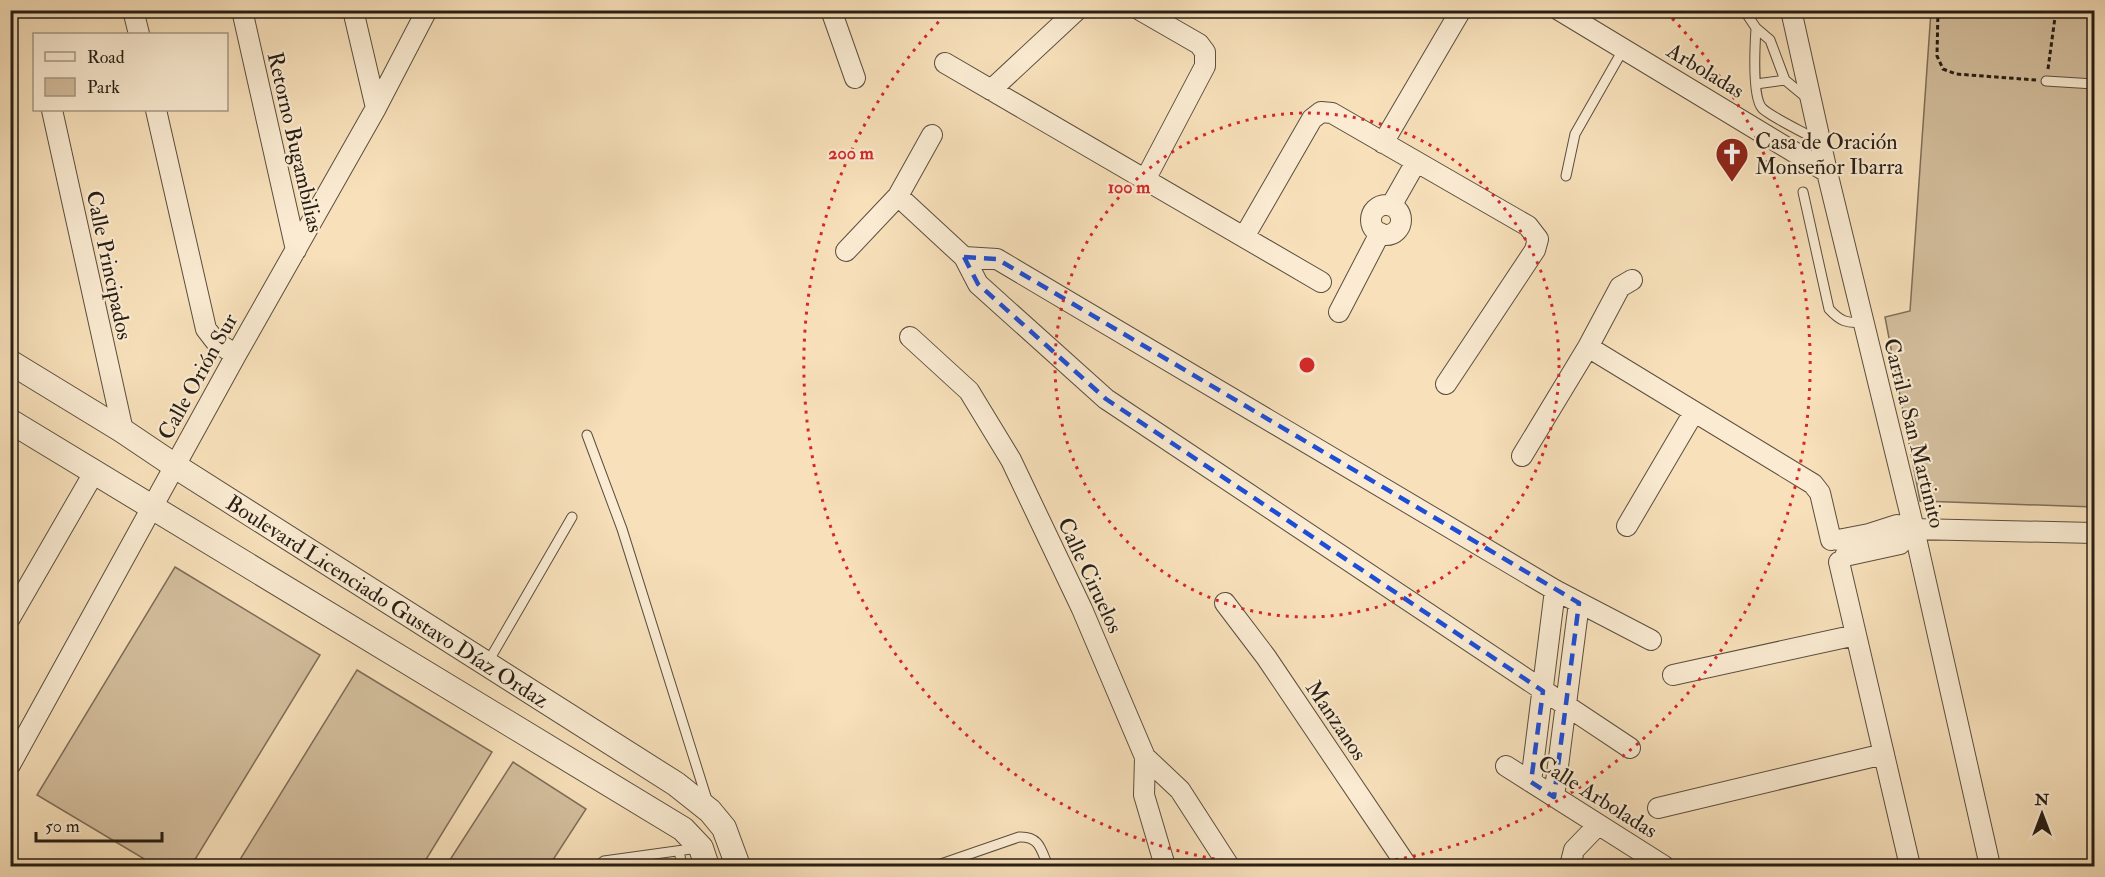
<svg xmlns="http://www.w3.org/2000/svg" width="2105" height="877" font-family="'IM FELL Double Pica',serif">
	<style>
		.green { fill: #d4bf9e; stroke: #7e6e5a; stroke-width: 1.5 }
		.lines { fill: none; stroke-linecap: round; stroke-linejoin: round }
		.service-casing { stroke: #5b4e3e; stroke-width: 11 }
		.minor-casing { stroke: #5b4e3e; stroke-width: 22 }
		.tertiary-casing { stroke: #5b4e3e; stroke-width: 26 }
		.path { stroke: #271e15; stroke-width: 3; stroke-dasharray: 4.5 3; stroke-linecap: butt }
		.service { stroke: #faebd2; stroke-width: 9 }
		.minor { stroke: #faebd2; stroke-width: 20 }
		.tertiary { stroke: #faebd2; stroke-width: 24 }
		.marked { fill: none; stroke: #1d4ed8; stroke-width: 4.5; stroke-dasharray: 12 8; stroke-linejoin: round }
		.ring { fill: none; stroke: #d62828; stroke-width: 3; stroke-dasharray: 3 6 }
		.labels { text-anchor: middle; stroke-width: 4.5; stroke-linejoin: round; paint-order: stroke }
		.street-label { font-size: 22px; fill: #271e15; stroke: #faebd2 }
		.poi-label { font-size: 22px; fill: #271e15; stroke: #faebd2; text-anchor: start }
		.centre { fill: #d62828; stroke: #faebd2; stroke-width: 3 }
		.ring-label { font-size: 18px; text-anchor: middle; font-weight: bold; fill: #d62828; stroke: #faebd2; stroke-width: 4.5; stroke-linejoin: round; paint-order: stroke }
	</style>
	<rect width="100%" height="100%" fill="#f7e0ba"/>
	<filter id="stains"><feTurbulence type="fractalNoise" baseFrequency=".00333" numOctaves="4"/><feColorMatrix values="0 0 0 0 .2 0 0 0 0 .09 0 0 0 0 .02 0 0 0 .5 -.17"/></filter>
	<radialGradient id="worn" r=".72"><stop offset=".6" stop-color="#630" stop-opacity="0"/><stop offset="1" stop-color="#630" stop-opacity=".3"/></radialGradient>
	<path class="green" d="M1931,11H2094V507L1920,501L1885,317L1910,311Z
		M175,567L320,655L191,866H156L37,795Z
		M357,670L492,752L422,866H236Z
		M513,762L586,809L549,866H446Z"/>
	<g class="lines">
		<g class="service-casing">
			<path id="service" d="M1740,10L1746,13L1756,28L1770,40L1785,80L1808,99
				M1756,28C1755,44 1752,97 1762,108C1769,116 1807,134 1819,141
				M2046,81L2094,84
				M1756,84L1785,80
				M1566,176L1575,134L1624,48
				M1803,192L1829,309C1840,321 1847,324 1863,322
				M587,435L622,529L708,803
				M488,662L572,517
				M679,851L682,866
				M597,866L604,861L698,848
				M935,866L1019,837C1040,836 1041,850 1048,866"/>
		</g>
		<g class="minor-casing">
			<path id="minor" d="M133,10L139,34
				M242,10L296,250
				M353,10L376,108
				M831,10L855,78
				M1140,10L1199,44L1205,52V66L1145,180
				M1559,10L1827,172
				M1791,10L1827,172L1914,529L1990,866
				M945,63L1321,282
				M991,90L1077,10
				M52,110L123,431
				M156,110L206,329L216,342L236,355
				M1383,143L1461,10
				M898,196L964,257L978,284L1106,399L1630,748
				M1371 220a15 15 0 1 1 30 0a15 15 0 1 1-30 0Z
				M1391,206L1416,162
				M1244,237L1312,119L1321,112L1332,113L1528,226L1538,239L1535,250L1446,384
				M846,251L898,196L932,135
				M964,257L997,259L1555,590L1651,640
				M1339,312L1380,233
				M910,337L969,391L1011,460L1082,609L1145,757L1144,795L1165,866
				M1588,347L1813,484L1820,493L1831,540
				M1522,456L1588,347L1620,287L1632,280
				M1627,526L1694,412
				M1838,540L1869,534L1897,525L1914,529L2094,533
				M1845,556L1900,544L1914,529
				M1839,562L1910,866
				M1225,603L1266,657L1407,866
				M10,618L95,471
				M1673,675L1856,635
				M1145,757L1180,790L1229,866
				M10,765L236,355L376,108L427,10
				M1506,766L1664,866
				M1531,782L1555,590
				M1554,797L1579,603
				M1658,808L1884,754
				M1570,866L1574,850L1598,825"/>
		</g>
		<g class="tertiary-casing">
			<g id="tertiary">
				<path id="s1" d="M10,362L123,431L175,466L676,784L710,811L724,828L738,866"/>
				<path d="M10,421L683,829L701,848L707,866"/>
			</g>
		</g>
		<path class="path" d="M1938,10L1937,56L1943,69L1956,74L2036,80
			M2048,69L2056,10"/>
		<use href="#service" class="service"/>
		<use href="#minor" class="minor"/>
		<use href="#tertiary" class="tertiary"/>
	</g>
	<path class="marked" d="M964,257L997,259L1579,603L1554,797L1531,782L1543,691L1106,399L978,284Z"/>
	<g class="ring">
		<circle cx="1307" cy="365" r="252"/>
		<path d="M1268 866A503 503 0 0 1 948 12M1666 12A503 503 0 0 1 1346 866"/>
	</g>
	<defs>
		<g id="church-pin" transform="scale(1.725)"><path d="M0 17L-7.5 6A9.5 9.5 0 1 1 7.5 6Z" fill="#8f2418" stroke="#faebd2"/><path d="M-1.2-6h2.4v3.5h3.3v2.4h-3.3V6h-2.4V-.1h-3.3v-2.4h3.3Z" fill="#fff"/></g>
	</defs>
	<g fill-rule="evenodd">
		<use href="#church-pin" x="1732" y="154"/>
	</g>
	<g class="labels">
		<g class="street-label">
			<text transform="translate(1706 70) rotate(31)" y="8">Arboladas</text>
			<text transform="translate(296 142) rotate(77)" y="8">Retorno Bugambilias</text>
			<text transform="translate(110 265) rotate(78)" y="8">Calle Principados</text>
			<text transform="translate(197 376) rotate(-61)" y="8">Calle Orión Sur</text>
			<text transform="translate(1915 433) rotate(76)" y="8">Carril a San Martinito</text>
			<text transform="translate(1091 575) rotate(65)" y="8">Calle Ciruelos</text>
			<text dy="8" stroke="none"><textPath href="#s1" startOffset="447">Boulevard Licenciado Gustavo Díaz Ordaz</textPath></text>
			<text transform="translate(1337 720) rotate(56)" y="8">Manzanos</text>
			<text transform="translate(1598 796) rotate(32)" y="8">Calle Arboladas</text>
		</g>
		<g class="poi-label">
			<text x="1755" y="149">Casa de Oración<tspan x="1755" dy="25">Monseñor Ibarra</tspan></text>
		</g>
	</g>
	<circle cx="1307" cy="365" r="9" class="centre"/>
	<g class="ring-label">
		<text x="851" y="159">200 m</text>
		<text x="1129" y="193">100 m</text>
	</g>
	<rect width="2105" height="877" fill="none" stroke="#f7e0ba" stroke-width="36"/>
	<rect x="12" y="12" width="2081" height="853" fill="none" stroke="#271e15" stroke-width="3"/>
	<rect x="18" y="18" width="2069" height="841" fill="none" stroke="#271e15" stroke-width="1.5"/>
	<rect x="33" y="33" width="195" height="78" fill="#faebd2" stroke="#a69986" stroke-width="1.5"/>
	<rect x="45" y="52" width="30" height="9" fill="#faebd2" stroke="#a69986" stroke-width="1.5"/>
	<text x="87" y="63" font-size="18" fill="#271e15">Road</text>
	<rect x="45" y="78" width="30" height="18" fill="#d4bf9e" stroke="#a69986" stroke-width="1.5"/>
	<text x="87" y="93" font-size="18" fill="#271e15">Park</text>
	<g transform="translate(2042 814)" stroke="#faebd2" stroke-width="4.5" paint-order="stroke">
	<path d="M0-4.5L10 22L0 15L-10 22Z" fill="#271e15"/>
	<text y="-9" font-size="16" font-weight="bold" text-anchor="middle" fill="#271e15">N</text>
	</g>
	<path d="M36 832v9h126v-9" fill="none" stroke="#271e15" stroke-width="3"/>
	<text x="45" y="832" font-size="18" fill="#271e15" stroke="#faebd2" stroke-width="4.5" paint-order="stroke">50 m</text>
	<rect width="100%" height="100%" filter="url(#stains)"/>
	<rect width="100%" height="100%" fill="url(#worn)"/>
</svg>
